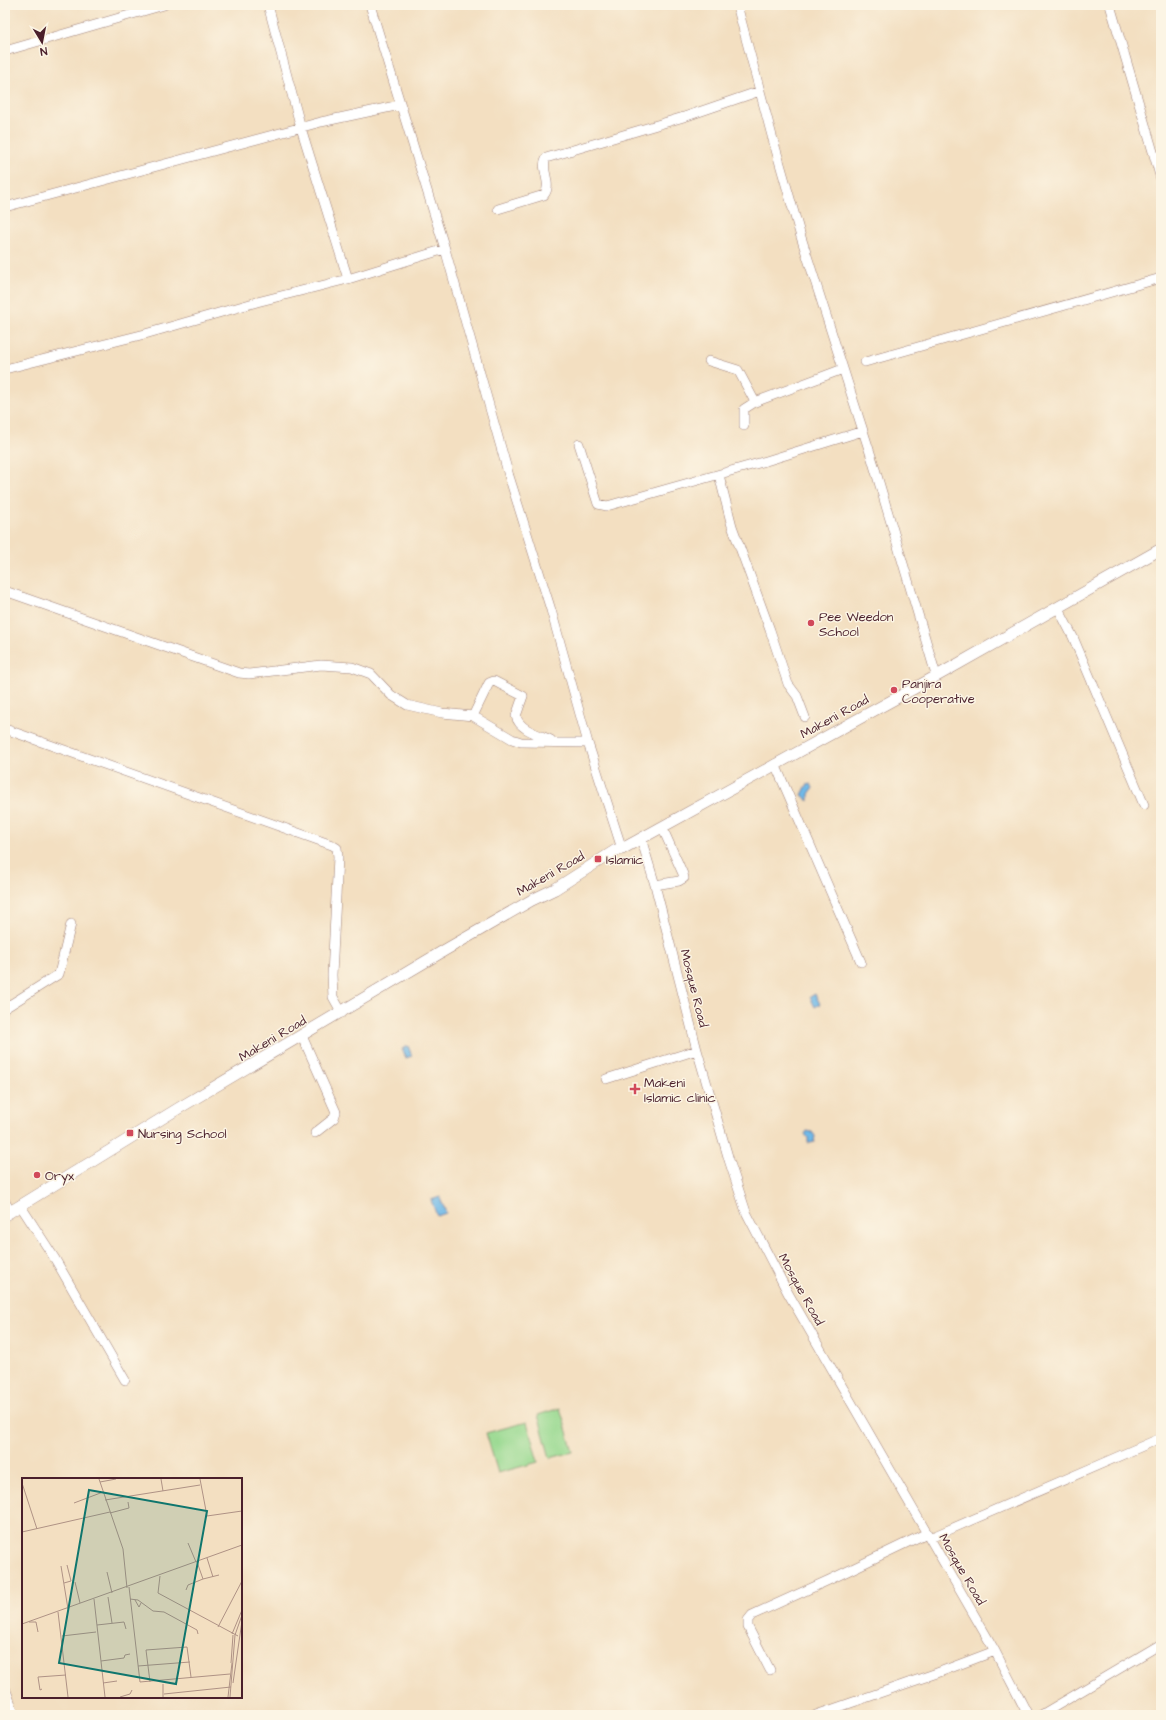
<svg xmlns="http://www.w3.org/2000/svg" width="1166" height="1720" font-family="'Architects Daughter',sans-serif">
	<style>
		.green { fill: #98d990; stroke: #717c5e }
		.water { fill: #70b9e8; stroke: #5d6c8a }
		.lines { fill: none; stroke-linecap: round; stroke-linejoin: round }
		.minor-casing { stroke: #9e7f76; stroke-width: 10 }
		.major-casing { stroke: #9e7f76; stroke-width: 12 }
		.minor { stroke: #fff; stroke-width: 9 }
		.major { stroke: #fff; stroke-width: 11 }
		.poi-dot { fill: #d1495b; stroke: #fcf5e5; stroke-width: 1.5 }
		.labels { text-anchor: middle; stroke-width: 3; stroke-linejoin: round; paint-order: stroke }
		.poi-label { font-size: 13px; fill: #4a1f2b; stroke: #fcf5e5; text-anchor: start }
		.street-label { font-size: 13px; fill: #4a1f2b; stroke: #fcf5e5 }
		.inset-road { fill: none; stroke: #af9285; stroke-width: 1 }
		.view { fill: #0f766e; fill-opacity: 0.15; stroke: #0f766e; stroke-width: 2 }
		.inset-edge { fill: none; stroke: #4a1f2b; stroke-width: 2 }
	</style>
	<rect width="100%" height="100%" fill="#fcf5e5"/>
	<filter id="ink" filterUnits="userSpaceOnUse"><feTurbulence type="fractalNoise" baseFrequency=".025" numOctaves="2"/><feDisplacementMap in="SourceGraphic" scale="8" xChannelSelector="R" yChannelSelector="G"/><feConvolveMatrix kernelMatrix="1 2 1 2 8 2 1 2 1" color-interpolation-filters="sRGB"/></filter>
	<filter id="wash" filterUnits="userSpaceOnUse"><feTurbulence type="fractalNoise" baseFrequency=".012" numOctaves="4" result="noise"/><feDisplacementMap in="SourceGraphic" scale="16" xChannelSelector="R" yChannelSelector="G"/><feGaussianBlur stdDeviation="0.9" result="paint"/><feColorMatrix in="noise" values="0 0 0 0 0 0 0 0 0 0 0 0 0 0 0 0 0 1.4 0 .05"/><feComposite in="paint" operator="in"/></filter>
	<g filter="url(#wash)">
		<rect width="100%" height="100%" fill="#f3dfc1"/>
		<path class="green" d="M560,1408L573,1452L550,1458L538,1415Z
			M527,1422L538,1462L498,1473L486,1433Z"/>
		<path class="water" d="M811,784L813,788L809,794V801L802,795L807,785Z
			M815,994L820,1004L815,1007L810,997Z
			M408,1046L412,1056L406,1058L402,1049Z
			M807,1131L812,1132L815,1136L814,1142L811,1143H808V1138L805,1134Z
			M440,1197L446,1213L437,1216L431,1200Z"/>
	</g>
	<g filter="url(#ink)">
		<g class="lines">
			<g class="minor-casing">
				<path id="minor" d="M370,5L445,249L509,476L551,610L588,743L622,849
					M737,5L772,136L801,237L873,462L936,675
					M1110,5L1161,179
					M5,51L164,5
					M5,207L321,122L400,105
					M498,209L544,195C553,184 540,170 546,158L687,116L760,91
					M348,279L445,249
					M709,361L738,370L755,402
					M865,362L1161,278
					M5,369L145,334L257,302L348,279L301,128L268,5
					M744,426V409L755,402L843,369
					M579,444L598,504L607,506L766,461L863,431
					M719,475L732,526L770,630L788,684L797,696L805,717
					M5,591L239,673L249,674L321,665L352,667L371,674L391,695L407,705L442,713L473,716L512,739L521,742L588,743
					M1058,608L1073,637L1144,805
					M473,716L489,683L494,681L523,696L516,716C519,730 540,735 551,740
					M5,729L332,845L337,848L338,857L332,975L333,997L342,1013
					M775,764L861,962
					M641,838L655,885L697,1050L729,1160L746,1212L788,1293L995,1651L1028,1715
					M655,885L679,881L684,878L683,874L662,827
					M5,1008L59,974L71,924
					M302,1036L336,1112L334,1118L315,1133
					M606,1079L697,1050
					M5,1202L10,1211
					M20,1205L55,1259L125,1380
					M930,1538L1161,1438
					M770,1670L748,1627V1620L752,1615L829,1580L927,1533
					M5,1688L15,1715
					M816,1715L937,1673L995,1651
					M1041,1715L1161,1644"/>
			</g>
			<g class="major-casing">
				<path id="major" d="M5,1215L179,1108L445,950L532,900L555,889L616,850L622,849L942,673L1161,549"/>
			</g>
			<use href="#minor" class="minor"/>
			<use href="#major" class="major"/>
		</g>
	</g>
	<g class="poi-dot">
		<circle cx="811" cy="623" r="4"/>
		<circle cx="894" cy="690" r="4"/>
		<rect x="594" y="855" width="8" height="8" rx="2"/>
		<path d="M633 1083h4v4h4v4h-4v4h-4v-4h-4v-4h4z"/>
		<rect x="126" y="1129" width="8" height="8" rx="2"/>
		<circle cx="37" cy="1175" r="4"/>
	</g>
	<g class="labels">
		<g class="poi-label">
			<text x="819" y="621">Pee Weedon<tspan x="819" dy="15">School</tspan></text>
			<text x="902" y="688">Panjira<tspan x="902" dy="15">Cooperative</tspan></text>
			<text x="606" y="864">Islamic</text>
			<text x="644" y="1087">Makeni<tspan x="644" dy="15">Islamic clinic</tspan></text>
			<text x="138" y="1138">Nursing School</text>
			<text x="45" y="1180">Oryx</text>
		</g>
		<g class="street-label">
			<text transform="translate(834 716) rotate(-29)" y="5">Makeni Road</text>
			<text transform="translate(550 873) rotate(-30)" y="5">Makeni Road</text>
			<text transform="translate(695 988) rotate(76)" y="5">Mosque Road</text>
			<text transform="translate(272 1038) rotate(-31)" y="5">Makeni Road</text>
			<text transform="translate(802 1289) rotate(61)" y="5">Mosque Road</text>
			<text transform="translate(963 1569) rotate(60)" y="5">Mosque Road</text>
		</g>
	</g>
	<g transform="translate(22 1478)">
		<rect width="220" height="220" fill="#f3dfc1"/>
		<path class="inset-road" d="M77,1L101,71L105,110M139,1L141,13M178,1L185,38L220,33M78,4L94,1M0,5L15,51M83,22L178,7M52,25L81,14M88,35L107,30L106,24M0,54L88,34M166,65L174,84M185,80L191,99M39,88L46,131M85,94L90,115M138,98L136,115L216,158M181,101L197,97M53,104L58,125M42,105L49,103L45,87M107,109L118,204L208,196M164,112L166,107L181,101L175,84M86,119L90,145M72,121L83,219M108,121L116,122L131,133L142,134L175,152L176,156M113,122L117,129L119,125M36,134L46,219M7,144H14L16,154M0,146L220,67M75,147L102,144L104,151M196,149L220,103M210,156L220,132M40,158L74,154M79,183L102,180L103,177L108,176M209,185L211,157M116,188L168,184M128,204L124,172L165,169L169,199M81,205L95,203M211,205L220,143M20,211L18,212L16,199L44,197M142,216L209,209M98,219L108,216L110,212M141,219V206M206,219L210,185M208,219L213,157L220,137"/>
		<path class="view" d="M67,12L185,33L154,206L37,185Z"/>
		<rect width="220" height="220" class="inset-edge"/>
	</g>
	<rect width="1166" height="1720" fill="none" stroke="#fcf5e5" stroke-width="20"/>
	<g transform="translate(42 42) rotate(170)" stroke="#fcf5e5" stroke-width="3" paint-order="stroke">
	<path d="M0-3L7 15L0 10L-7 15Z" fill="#4a1f2b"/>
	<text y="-6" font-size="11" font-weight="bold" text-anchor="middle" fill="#4a1f2b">N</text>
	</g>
</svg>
